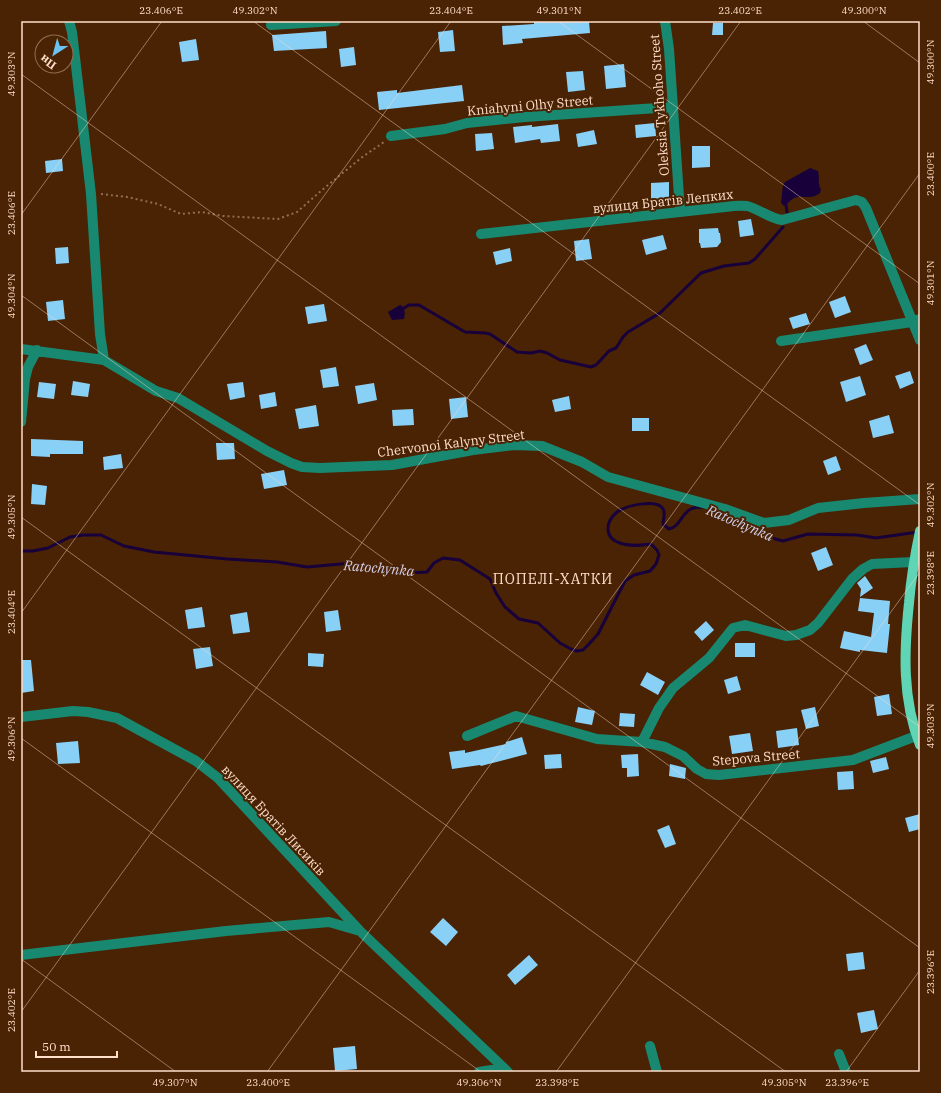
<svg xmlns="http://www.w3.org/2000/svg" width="941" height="1093" font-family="'IBM Plex Serif',serif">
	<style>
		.water { fill: #18013a }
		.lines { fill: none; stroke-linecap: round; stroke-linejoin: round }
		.stream { stroke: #18013a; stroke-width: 3 }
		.building { fill: #89d0f7 }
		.path { stroke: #936e53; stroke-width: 2; stroke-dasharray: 2 3; stroke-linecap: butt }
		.minor { stroke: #188970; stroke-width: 10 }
		.major { stroke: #60d5b6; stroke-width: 10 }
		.ticks { fill: none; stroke: #ffdeca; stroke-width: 1; stroke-opacity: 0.45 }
		.labels { text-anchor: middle; stroke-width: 4; stroke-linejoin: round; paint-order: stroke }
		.street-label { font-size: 13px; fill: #ffdeca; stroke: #4a2304 }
		.water-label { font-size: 14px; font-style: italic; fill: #d4cfec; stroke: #4a2304 }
		.neighbourhood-label { font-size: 14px; letter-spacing: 1px; fill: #ffdeca; stroke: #4a2304 }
		.neatline { fill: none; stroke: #ffdeca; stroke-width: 1.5 }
		.ticks-label { font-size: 10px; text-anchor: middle; fill: #ffdeca }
	</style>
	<rect width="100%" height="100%" fill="#4a2304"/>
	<path class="water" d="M810,168L818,171C820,177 817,184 821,189L820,193C809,201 804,194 794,198C790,200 788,204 784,206L781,203L783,185L785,182Z
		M400,305C406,307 405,314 404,319L392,320L388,312Z"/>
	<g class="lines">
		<path class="stream" d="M786,205L787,212
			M404,308L409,305H419L465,332L485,333L490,334L517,352L531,353L540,351L547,353L560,360L591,367L596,365L609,351L616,348L623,337L628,332L660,313L701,273L724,266L749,263L755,259L783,227
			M711,510L733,523L764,536L783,541L808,534L857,535L876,538L918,532
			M21,551H33L48,548L70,537L83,535H101L124,546L154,552L227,559L277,562L307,567L352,563L408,573L427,572L434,563L443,558L460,560L490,579L496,593L505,607L519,619L538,623L560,643L571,649L577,651L583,650L589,644L598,634L625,581L634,575L650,571L656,564L659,555L657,550L651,544C641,545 630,547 620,543C604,538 605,522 617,512C625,506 657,498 663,509C666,513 663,519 663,524L669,529C680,527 681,514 691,509C694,507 700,507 704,507"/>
	</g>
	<path class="building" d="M534,21H589L590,33L522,39L523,43L503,45L502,26L534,24Z
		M713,23H723V35H712Z
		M453,30L455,51L440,52L438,32Z
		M326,31L327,48L274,51L272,35Z
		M196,39L199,60L182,62L179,42Z
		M354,47L356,65L341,67L339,49Z
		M624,64L626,87L606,89L604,66Z
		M583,71L585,90L568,92L566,72Z
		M462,85L464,101L379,110L377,92L397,90V93Z
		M655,123L656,136L636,138L635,125Z
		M558,124L560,141L541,143L540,139L515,143L513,127L532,125V127Z
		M594,130L597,144L578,147L576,134Z
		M492,133L494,149L476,151L475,134Z
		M692,146H710V167L692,168Z
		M62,159L63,171L46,173L45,161Z
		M669,182V198L651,199V183Z
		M751,219L754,235L740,237L738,221Z
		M718,228L719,233H720L721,242L717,247L701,248L700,243H699V229Z
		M663,235L667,249L646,255L642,240Z
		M589,239L592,259L576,261L574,241Z
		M68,247L69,263L56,264L55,248Z
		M510,248L512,261L496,265L493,252Z
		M845,296L851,312L835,318L829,302Z
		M63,300L65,319L48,321L46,302Z
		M324,304L327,321L308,324L305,307Z
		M806,313L810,324L793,329L789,318Z
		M866,344L873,360L860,365L854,349Z
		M336,367L339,386L323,388L320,370Z
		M910,371L914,383L900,389L895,376Z
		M860,376L866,395L846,402L840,382Z
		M73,381L90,384L88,397L71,395Z
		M39,382L56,384L54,399L37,397Z
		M243,382L245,397L230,400L227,384Z
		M374,383L377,400L358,404L355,386Z
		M275,392L277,406L261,409L259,395Z
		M569,396L571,409L555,412L552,400Z
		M466,397L468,417L451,419L449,399Z
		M316,405L319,426L299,429L295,409Z
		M413,409L414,425L393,426L392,410Z
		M889,415L894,433L873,438L869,421Z
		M632,418H649V431H632Z
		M31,439L83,441V454H50V457L31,456Z
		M216,443H234L235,459L217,460Z
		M121,454L123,468L104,470L103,457Z
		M836,456L841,470L828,475L823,461Z
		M284,470L287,485L264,489L261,474Z
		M32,484L47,486L45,505L31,504Z
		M826,547L833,565L818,571L811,553Z
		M865,576L873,588L860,597L861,589L857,583Z
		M860,598L890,601L888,624H890L887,653L860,650V652L840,648L844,631L871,637L874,613L858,611Z
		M202,607L205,627L188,629L185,610Z
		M338,610L341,630L326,632L324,612Z
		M247,612L250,632L233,634L230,615Z
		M706,621L714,630L702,641L694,632Z
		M735,643H755V657H735Z
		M210,647L213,666L196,669L193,649Z
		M308,653L324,654L323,667L308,666Z
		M21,660H31L34,691L21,693Z
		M647,672L665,682L658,695L640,685Z
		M737,676L741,690L728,694L724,680Z
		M889,694L892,714L877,716L874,697Z
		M578,707L595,711L592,725L575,722Z
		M815,707L819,726L806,729L801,710Z
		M620,713L635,714L634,727L619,726Z
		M797,728L799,745L778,748L776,731Z
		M750,733L753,751L732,754L729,736Z
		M522,737L527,754L481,766L480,765L452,769L449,752L465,750V753L506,744V742Z
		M78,741L80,763L58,764L56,743Z
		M561,754L562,768L545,769L544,755Z
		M638,754L639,776L627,777V768H622L621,755Z
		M886,757L889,769L873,773L870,761Z
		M670,764L686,768L685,779L669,776Z
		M853,771L854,789L838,790L837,772Z
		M920,814V829L909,832L905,818Z
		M669,825L676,844L665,848L657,830Z
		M443,918L458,932L446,946L430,932Z
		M863,952L865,969L848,971L846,954Z
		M529,955L538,965L515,985L507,975Z
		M874,1010L878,1029L861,1033L857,1013Z
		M355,1046L357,1069L335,1071L333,1048Z"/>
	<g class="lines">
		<path class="path" d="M101,194L127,197L158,204L181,214L202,212L223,216L278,219L297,212L322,190L361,158L384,142"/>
		<path class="minor" d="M69,21L72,32L91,194L100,334L104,360
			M665,21L669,49L680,211
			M271,25L336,21
			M391,136L445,129L467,123L525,117L672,107
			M481,234L725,207C732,206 740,205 747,206C759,209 769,218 782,220L856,200L862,202L866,208L920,340
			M781,341L912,322L920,319
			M21,349L104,360L156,391L178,398L267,451L291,463L302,467L320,468L392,465L473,450L514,445L542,446L582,462L608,477L725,509L764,523L789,520L818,508L864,503L920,499
			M21,422L25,379L28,367L37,350
			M21,717L73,711L88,712L117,718L196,761L218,778L359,930
			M467,736L516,716L597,739L642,742L665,747L683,756L697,769L706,774L719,775L853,760L916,736
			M642,742L659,708L673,688L709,658L733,628L745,625L786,636L796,635L810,630L818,623L852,579L863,569L872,564L913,562
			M21,955L226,931L329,922L360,931L508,1072
			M650,1046L657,1072
			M839,1054L846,1072
			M479,1072L504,1068"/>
		<path class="major" d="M920,531C915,555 911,578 909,603C904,651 902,699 920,745"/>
	</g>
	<path class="ticks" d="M253,21L920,505M558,21L920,284M863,21L920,63M21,74L920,727M21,215L162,21M21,295L920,948M21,517L786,1072M21,613L451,21M21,738L481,1072M21,959L176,1072M21,1012L741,21M267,1072L920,173M556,1072L920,572M846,1072L920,970"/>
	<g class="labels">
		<g class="street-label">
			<text transform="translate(530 105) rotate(-5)" y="5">Kniahyni Olhy Street</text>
			<text transform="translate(659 105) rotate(-94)" y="5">Oleksia Tykhoho Street</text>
			<text transform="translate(663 201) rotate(-6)" y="5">вулиця Братів Лепких</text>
			<text transform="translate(451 443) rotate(-7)" y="5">Chervonoi Kalyny Street</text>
			<text transform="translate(756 757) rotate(-5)" y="5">Stepova Street</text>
			<text transform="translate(274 820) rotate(47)" y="5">вулиця Братів Лисиків</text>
		</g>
		<g class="water-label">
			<text transform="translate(740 523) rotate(23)" y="5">Ratochynka</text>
			<text transform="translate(379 568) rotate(5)" y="5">Ratochynka</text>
		</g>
		<g class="neighbourhood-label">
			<text x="553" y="584">ПОПЕЛІ-ХАТКИ</text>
		</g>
	</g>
	<rect width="941" height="1093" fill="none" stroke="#4a2304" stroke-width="44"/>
	<g transform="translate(54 54) rotate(216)"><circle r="19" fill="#4a2304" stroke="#926e53"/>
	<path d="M0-3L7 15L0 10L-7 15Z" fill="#6ac3f1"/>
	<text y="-6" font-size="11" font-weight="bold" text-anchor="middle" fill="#ffdeca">Пн</text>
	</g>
	<path d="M36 1051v6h81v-6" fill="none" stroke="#ffdeca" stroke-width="2"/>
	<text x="42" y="1051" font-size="12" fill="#ffdeca" stroke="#4a2304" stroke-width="3" paint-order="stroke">50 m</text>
	<rect x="22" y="22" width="897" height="1049" class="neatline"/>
	<g class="ticks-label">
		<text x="161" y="14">23.406°E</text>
		<text x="255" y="14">49.302°N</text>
		<text x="451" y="14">23.404°E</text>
		<text x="559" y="14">49.301°N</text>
		<text x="740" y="14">23.402°E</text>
		<text x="864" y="14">49.300°N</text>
		<text transform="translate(930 62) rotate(-90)" y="4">49.300°N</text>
		<text transform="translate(11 74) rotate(-90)" y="4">49.303°N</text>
		<text transform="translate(930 174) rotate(-90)" y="4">23.400°E</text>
		<text transform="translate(11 213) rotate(-90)" y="4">23.406°E</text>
		<text transform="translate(930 283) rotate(-90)" y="4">49.301°N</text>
		<text transform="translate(11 296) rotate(-90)" y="4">49.304°N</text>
		<text transform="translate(930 505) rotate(-90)" y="4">49.302°N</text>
		<text transform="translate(11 517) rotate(-90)" y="4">49.305°N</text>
		<text transform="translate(930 573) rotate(-90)" y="4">23.398°E</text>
		<text transform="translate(11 612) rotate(-90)" y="4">23.404°E</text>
		<text transform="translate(930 726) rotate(-90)" y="4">49.303°N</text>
		<text transform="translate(11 739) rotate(-90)" y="4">49.306°N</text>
		<text transform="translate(930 972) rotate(-90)" y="4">23.396°E</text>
		<text transform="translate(11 1010) rotate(-90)" y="4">23.402°E</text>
		<text x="175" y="1086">49.307°N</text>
		<text x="268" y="1086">23.400°E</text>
		<text x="479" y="1086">49.306°N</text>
		<text x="557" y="1086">23.398°E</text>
		<text x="784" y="1086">49.305°N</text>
		<text x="847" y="1086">23.396°E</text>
	</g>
</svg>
